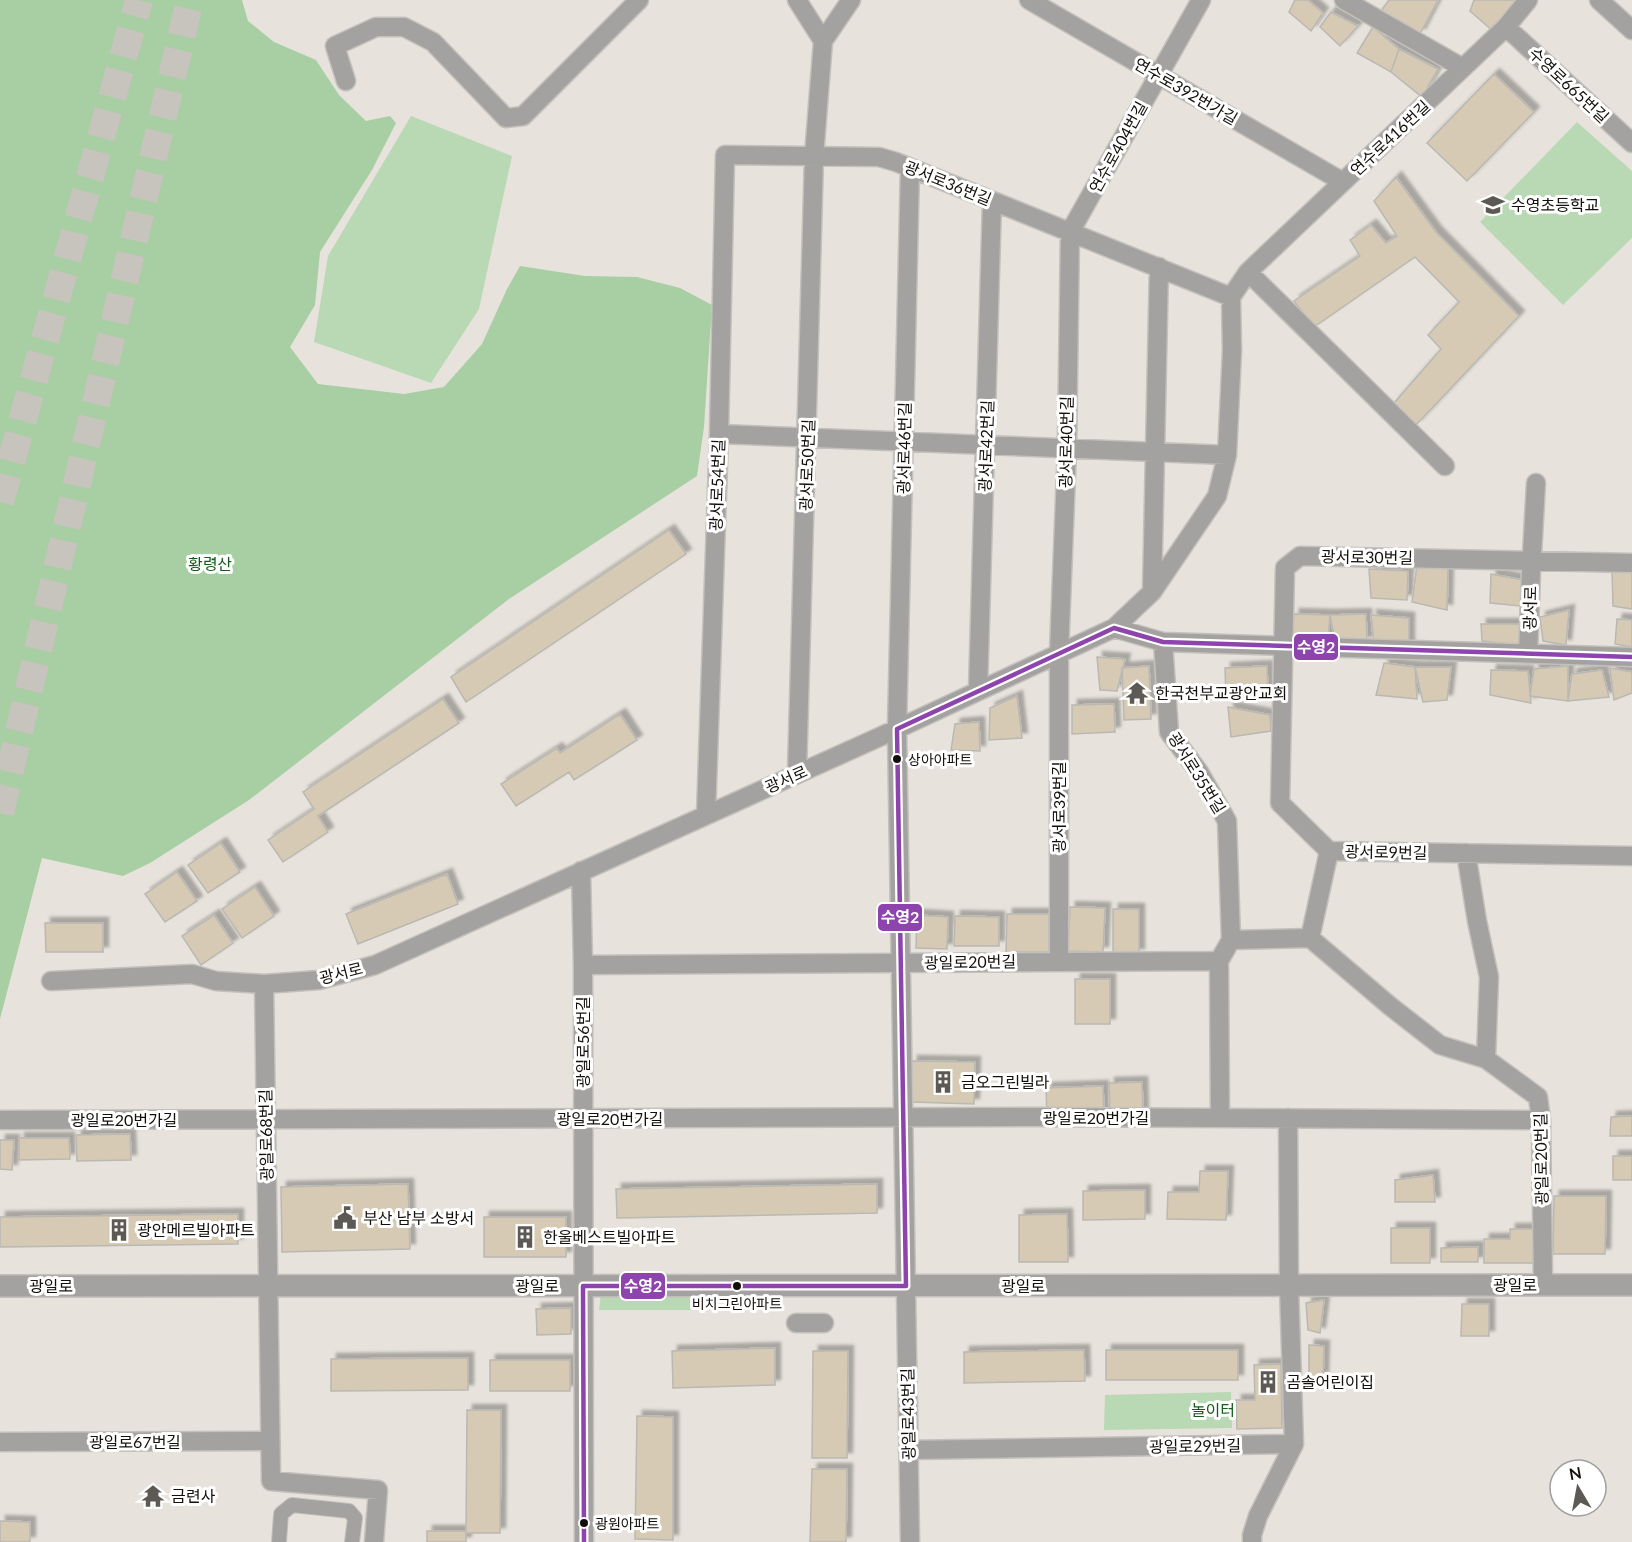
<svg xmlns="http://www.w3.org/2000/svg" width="1632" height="1542" font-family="Lato,'Noto Sans KR',sans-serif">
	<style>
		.green { fill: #b9d8b4 }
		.forest { fill: #a8cea3 }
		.building { fill: #d6cab4; stroke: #bab8b2; stroke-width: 1.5; filter: url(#shadow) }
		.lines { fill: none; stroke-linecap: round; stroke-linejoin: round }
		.trunk-tunnel { stroke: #c7c3bd; stroke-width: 28; stroke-dasharray: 28 14; stroke-linecap: butt }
		.pedestrian-casing { stroke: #c4c0bc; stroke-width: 16 }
		.minor-casing { stroke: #c4c0bc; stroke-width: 21 }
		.tertiary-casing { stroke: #c4c0bc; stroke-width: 24 }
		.pedestrian { stroke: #a4a2a0; stroke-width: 14 }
		.minor { stroke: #a4a2a0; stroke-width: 18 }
		.tertiary { stroke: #a4a2a0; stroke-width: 21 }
		.bus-1-casing { stroke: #fff; stroke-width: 9 }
		.bus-1 { stroke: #8e44ad; stroke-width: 4.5 }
		.bus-dot { fill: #13100c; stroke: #fff; stroke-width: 2 }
		.labels { text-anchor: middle; stroke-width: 6; stroke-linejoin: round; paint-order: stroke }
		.bus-label { font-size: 14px; fill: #13100c; stroke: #fff; text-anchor: start }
		.street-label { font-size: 16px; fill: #13100c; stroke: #fff }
		.poi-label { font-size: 16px; fill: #13100c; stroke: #fff; text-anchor: start }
		.park-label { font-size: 16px; fill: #125e19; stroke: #fff }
		.line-badge { stroke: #fff; stroke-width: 2 }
		.badge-label { font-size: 16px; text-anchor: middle; font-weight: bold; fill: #fff }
	</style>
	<defs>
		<filter id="shadow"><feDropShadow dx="5.5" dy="-5.5" stdDeviation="1.5" flood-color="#0004"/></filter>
	</defs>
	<rect width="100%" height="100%" fill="#e7e3dc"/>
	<path class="green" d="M411,116L512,156L479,309L431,383L314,342L328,256Z
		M1577,122L1632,171V238L1563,305L1480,222Z
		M602,1286H691V1310H599Z
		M1231,1392L1232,1428L1104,1430L1105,1395Z"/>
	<path class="forest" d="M0,0H242L248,21L274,42L316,60L339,95L366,121L390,116L396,123L372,170L320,252L315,305L290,347L318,384L404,394L444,387L482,344L507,289L520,266L585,276L637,277L680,288L712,305L704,427L697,476L509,599L249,800L150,863L123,876L42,858L0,1019Z"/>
	<path class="building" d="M1295,0H1308L1323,13L1311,31L1289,12Z
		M1389,0H1438L1420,34L1376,18Z
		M1474,0H1521L1495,33L1470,11Z
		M1331,12L1358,26L1340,46L1320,27Z
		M1373,27L1399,49L1391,72L1357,53Z
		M1399,49L1438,69L1422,97L1391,72Z
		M1494,74L1534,112L1467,181L1427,143Z
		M1396,177L1436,232L1519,316L1416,425L1394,403L1441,349L1428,335L1459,302L1415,257L1314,327L1294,301L1360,256L1350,240L1371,225L1386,243L1397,236L1374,201Z
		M669,530L686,554L466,702L451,677Z
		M1417,565L1448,568L1447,610L1412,602Z
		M1369,569L1408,571L1407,600L1371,598Z
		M1612,570H1632V609L1613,606Z
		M1491,574L1523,580L1521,606L1490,603Z
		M1569,610L1566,645L1543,641L1540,617Z
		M1294,614L1330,615L1328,642L1291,640Z
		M1366,614L1367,642L1335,641L1330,615Z
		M1371,615L1409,618V647L1374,644Z
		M1617,619L1632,620V647L1615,644Z
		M1481,624H1529V646L1482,641Z
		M1097,657L1125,659L1117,691L1100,690Z
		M1384,663L1415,667L1417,699L1376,695Z
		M1149,666L1151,719L1124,720L1122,668Z
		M1267,666L1268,697L1226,699L1225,668Z
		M1568,666V701L1530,696L1534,669Z
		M1415,667H1451L1447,700L1423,702Z
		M1610,668L1632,672V693L1614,700Z
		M1491,670L1528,671L1531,703L1490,695Z
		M1602,670L1609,697L1568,701L1572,674Z
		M1017,696L1022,738L989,740L990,708Z
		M443,699L459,723L318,816L328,832L283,862L268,840L314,809L303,792Z
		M1114,704L1115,732L1072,734V705Z
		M1228,707L1270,715L1271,731L1231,737Z
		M620,714L637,740L574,780L569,772L516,806L501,784L557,748L560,753Z
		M979,722L980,751L951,750L955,724Z
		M221,843L240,872L208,893L188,865Z
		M177,872L197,901L165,922L145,894Z
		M447,874L458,904L358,944L346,914Z
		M255,887L274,916L242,938L222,909Z
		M1070,907L1105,908L1103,952L1068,951Z
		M1113,909H1139V954H1113Z
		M1007,914H1049V952H1006Z
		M214,915L233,943L201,965L182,936Z
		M917,915L948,917L947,949L916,948Z
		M955,916L999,917V946H954Z
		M45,923H103V952H46Z
		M1075,979H1110V1024H1075Z
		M912,1061L975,1062L974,1104L911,1102Z
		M1142,1082L1143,1113L1110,1114L1109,1083Z
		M1103,1086L1104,1115L1047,1117L1046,1088Z
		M1632,1116V1136H1610L1611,1117Z
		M130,1134L131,1160L77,1161L76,1135Z
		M19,1138H69L70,1159L19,1160Z
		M0,1140H14L12,1170L0,1169Z
		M1613,1156H1632V1180H1613Z
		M1200,1171H1228L1226,1220L1167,1219L1168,1192H1199Z
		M1433,1175L1435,1202H1395V1180Z
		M408,1184L410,1249L282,1252L281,1187Z
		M877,1184V1213L617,1218L616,1189Z
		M1145,1190V1219L1083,1220V1191Z
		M1554,1196H1606L1605,1254H1553Z
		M238,1214V1244L0,1247V1217Z
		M1067,1214L1068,1262H1019V1215Z
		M484,1217H566V1257H484Z
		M1391,1228H1430V1263H1391Z
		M1510,1229H1536V1263H1484V1239H1510Z
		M1478,1247V1262H1441V1248Z
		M1324,1300L1320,1333L1308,1330L1306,1303Z
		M1462,1304H1489V1336H1461Z
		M571,1308V1334L537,1335L536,1309Z
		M1309,1345L1324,1346L1323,1378L1309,1376Z
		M775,1348V1385L673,1388L672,1351Z
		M1084,1350L1085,1381L964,1383V1352Z
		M1106,1350H1238V1380H1106Z
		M813,1351H848L847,1458H812Z
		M468,1358V1390L331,1391V1359Z
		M490,1360H570V1391H490Z
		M1281,1364L1282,1428L1237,1429L1236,1400H1255L1254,1365Z
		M467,1410H501L500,1533H466V1542H427V1531H466Z
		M637,1416L673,1417V1540L635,1539Z
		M812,1469H847L846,1542H810Z
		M0,1521L30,1522V1542H0Z"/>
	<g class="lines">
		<path class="trunk-tunnel" d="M0,502L139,0
			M0,813L190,0"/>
		<g class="pedestrian-casing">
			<path id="pedestrian" d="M279,1542L281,1514L292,1505L349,1511L355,1518L352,1542"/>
		</g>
		<g class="minor-casing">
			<path id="minor" d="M797,0L823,41
				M1029,0L1343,182
				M1344,0L1463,68
				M1599,0L1632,30
				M1506,27L1632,143
				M346,81L335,46L376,27H404L433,42L506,118L523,116L639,0
				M1248,272L1445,466
				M1231,297L1248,272L1506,27L1528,0
				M719,434L1227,455
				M1632,563L1300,556L1285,568L1280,803L1329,851L1632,856
				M1152,592L1159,267
				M1114,628L1163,642L1632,657
				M1163,642L1169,732L1199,772L1227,821L1231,940
				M1528,654L1531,572L1536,483
				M978,691L992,201
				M797,774L814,156L823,41L851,0
				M706,815L719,434L725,155L879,157L896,162L1231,297
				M1466,853L1477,921L1489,977L1486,1059
				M581,871L583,965L584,1542
				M1310,938L1329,851
				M1231,940L1310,938L1390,1006L1440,1045L1486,1059L1538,1097L1541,1120L1543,1285
				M1059,961V653L1067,448L1070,232L1201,0
				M1219,961L1220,1118
				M583,965L1219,961L1231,940
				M51,981L192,974L216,981L264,984L319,980L375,965L897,729L1114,628L1152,592L1217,496L1227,455L1232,351L1231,297
				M264,984L271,1481L378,1490L374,1542
				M0,1120L1047,1117L1541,1120
				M796,1323H824
				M0,1442L270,1441
				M908,1450L1294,1444
				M910,1542L897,729L910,168
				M1252,1542V1535L1258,1516L1294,1444L1289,1286L1288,1118"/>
		</g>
		<g class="tertiary-casing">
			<path id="tertiary" d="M0,1286L1632,1285"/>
		</g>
		<use href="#pedestrian" class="pedestrian"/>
		<use href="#minor" class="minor"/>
		<use href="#tertiary" class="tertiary"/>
		<g class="bus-1-casing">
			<path id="bus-1" d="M584,1542L583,1286H906L897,729L1114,628L1163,642L1632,657"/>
		</g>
		<use href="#bus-1" class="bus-1"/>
	</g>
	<defs>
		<g id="school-bare" transform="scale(1.8)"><path d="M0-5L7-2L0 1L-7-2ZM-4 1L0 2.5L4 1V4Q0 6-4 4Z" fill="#5d5a55" stroke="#fff" stroke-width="2.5" paint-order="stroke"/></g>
		<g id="temple-bare" transform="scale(1.8)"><path d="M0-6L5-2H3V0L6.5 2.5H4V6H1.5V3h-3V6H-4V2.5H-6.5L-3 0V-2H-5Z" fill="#5d5a55" stroke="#fff" stroke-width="2.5" paint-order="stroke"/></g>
		<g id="building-bare" transform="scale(1.8)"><path d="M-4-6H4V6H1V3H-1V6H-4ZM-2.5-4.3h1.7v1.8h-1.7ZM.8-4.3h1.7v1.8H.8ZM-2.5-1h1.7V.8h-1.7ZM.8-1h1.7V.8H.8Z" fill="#5d5a55" stroke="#fff" stroke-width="2.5" paint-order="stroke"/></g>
		<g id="civic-bare" transform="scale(1.8)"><path d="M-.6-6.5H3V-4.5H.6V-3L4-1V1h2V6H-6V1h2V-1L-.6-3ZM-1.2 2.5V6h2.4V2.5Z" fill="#5d5a55" stroke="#fff" stroke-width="2.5" paint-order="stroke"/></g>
	</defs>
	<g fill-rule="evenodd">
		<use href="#school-bare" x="1493" y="205"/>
		<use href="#temple-bare" x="1137" y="693"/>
		<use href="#building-bare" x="943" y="1082"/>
		<use href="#civic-bare" x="345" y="1218"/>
		<use href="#building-bare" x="119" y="1230"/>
		<use href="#building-bare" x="525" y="1237"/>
		<use href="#building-bare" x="1268" y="1382"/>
		<use href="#temple-bare" x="153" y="1496"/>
	</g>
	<g class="bus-dot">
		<circle cx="897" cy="759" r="5"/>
		<circle cx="737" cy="1286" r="5"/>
		<circle cx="584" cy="1523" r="5"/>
	</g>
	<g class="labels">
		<g class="bus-label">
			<text x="908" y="765">상아아파트</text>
			<text x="737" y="1309" text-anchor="middle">비치그린아파트</text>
			<text x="595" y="1529">광원아파트</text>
		</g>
		<g class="street-label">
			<text transform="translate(1569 85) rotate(43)" y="6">수영로665번길</text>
			<text transform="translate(1186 91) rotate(30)" y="6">연수로392번가길</text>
			<text transform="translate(1390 138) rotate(-43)" y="6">연수로416번길</text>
			<text transform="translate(1118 147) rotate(-61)" y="6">연수로404번길</text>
			<text transform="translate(948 183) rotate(22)" y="6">광서로36번길</text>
			<text transform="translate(1066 442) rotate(-89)" y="6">광서로40번길</text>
			<text transform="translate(986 446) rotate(-88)" y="6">광서로42번길</text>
			<text transform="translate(904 448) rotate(-89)" y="6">광서로46번길</text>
			<text transform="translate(807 465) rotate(-88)" y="6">광서로50번길</text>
			<text transform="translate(717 485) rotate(-88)" y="6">광서로54번길</text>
			<text transform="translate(1367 557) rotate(1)" y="6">광서로30번길</text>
			<text transform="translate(1530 608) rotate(-89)" y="6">광서로</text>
			<text transform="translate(1197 773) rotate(58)" y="6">광서로35번길</text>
			<text transform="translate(786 779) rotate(-24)" y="6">광서로</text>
			<text transform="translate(1059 807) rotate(-90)" y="6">광서로39번길</text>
			<text transform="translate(1386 852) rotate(1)" y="6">광서로9번길</text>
			<text transform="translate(970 962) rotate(-1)" y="6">광일로20번길</text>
			<text transform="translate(341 973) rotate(-14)" y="6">광서로</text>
			<text transform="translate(583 1042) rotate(-90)" y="6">광일로56번길</text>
			<text x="1096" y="1124">광일로20번가길</text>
			<text x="610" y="1125">광일로20번가길</text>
			<text x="124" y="1126">광일로20번가길</text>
			<text transform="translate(266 1135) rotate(-91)" y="6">광일로68번길</text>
			<text transform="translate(1541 1159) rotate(-91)" y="6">광일로20번길</text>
			<text x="1515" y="1291">광일로</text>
			<text x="51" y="1292">광일로</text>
			<text x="537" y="1292">광일로</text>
			<text x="1023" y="1292">광일로</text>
			<text transform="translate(908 1414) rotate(-91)" y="6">광일로43번길</text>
			<text x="135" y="1448">광일로67번길</text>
			<text transform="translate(1195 1446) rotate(-1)" y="6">광일로29번길</text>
		</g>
		<g class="poi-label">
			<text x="1511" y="211">수영초등학교</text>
			<text x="1155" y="699">한국천부교광안교회</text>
			<text x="961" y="1088">금오그린빌라</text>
			<text x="363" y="1224">부산 남부 소방서</text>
			<text x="137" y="1236">광안메르빌아파트</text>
			<text x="543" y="1243">한울베스트빌아파트</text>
			<text x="1286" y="1388">곰솔어린이집</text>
			<text x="171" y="1502">금련사</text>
		</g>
		<g class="park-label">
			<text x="210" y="570">황령산</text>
			<text x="1213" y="1416">놀이터</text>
		</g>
	</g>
	<g class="line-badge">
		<rect x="1293" y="633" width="46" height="28" rx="6" fill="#8e44ad"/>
		<rect x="877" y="903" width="46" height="29" rx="6" fill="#8e44ad"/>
		<rect x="620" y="1272" width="46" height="28" rx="6" fill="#8e44ad"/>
	</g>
	<g class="badge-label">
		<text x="1316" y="653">수영2</text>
		<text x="900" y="923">수영2</text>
		<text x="643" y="1292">수영2</text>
	</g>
	<g transform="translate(1578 1488) rotate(350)"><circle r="28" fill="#ffffff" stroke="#a19f9e" stroke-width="1.5"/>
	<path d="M0-4.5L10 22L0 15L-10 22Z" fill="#5d5a55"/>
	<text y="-9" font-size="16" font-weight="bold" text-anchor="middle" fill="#13100c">N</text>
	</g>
</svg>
